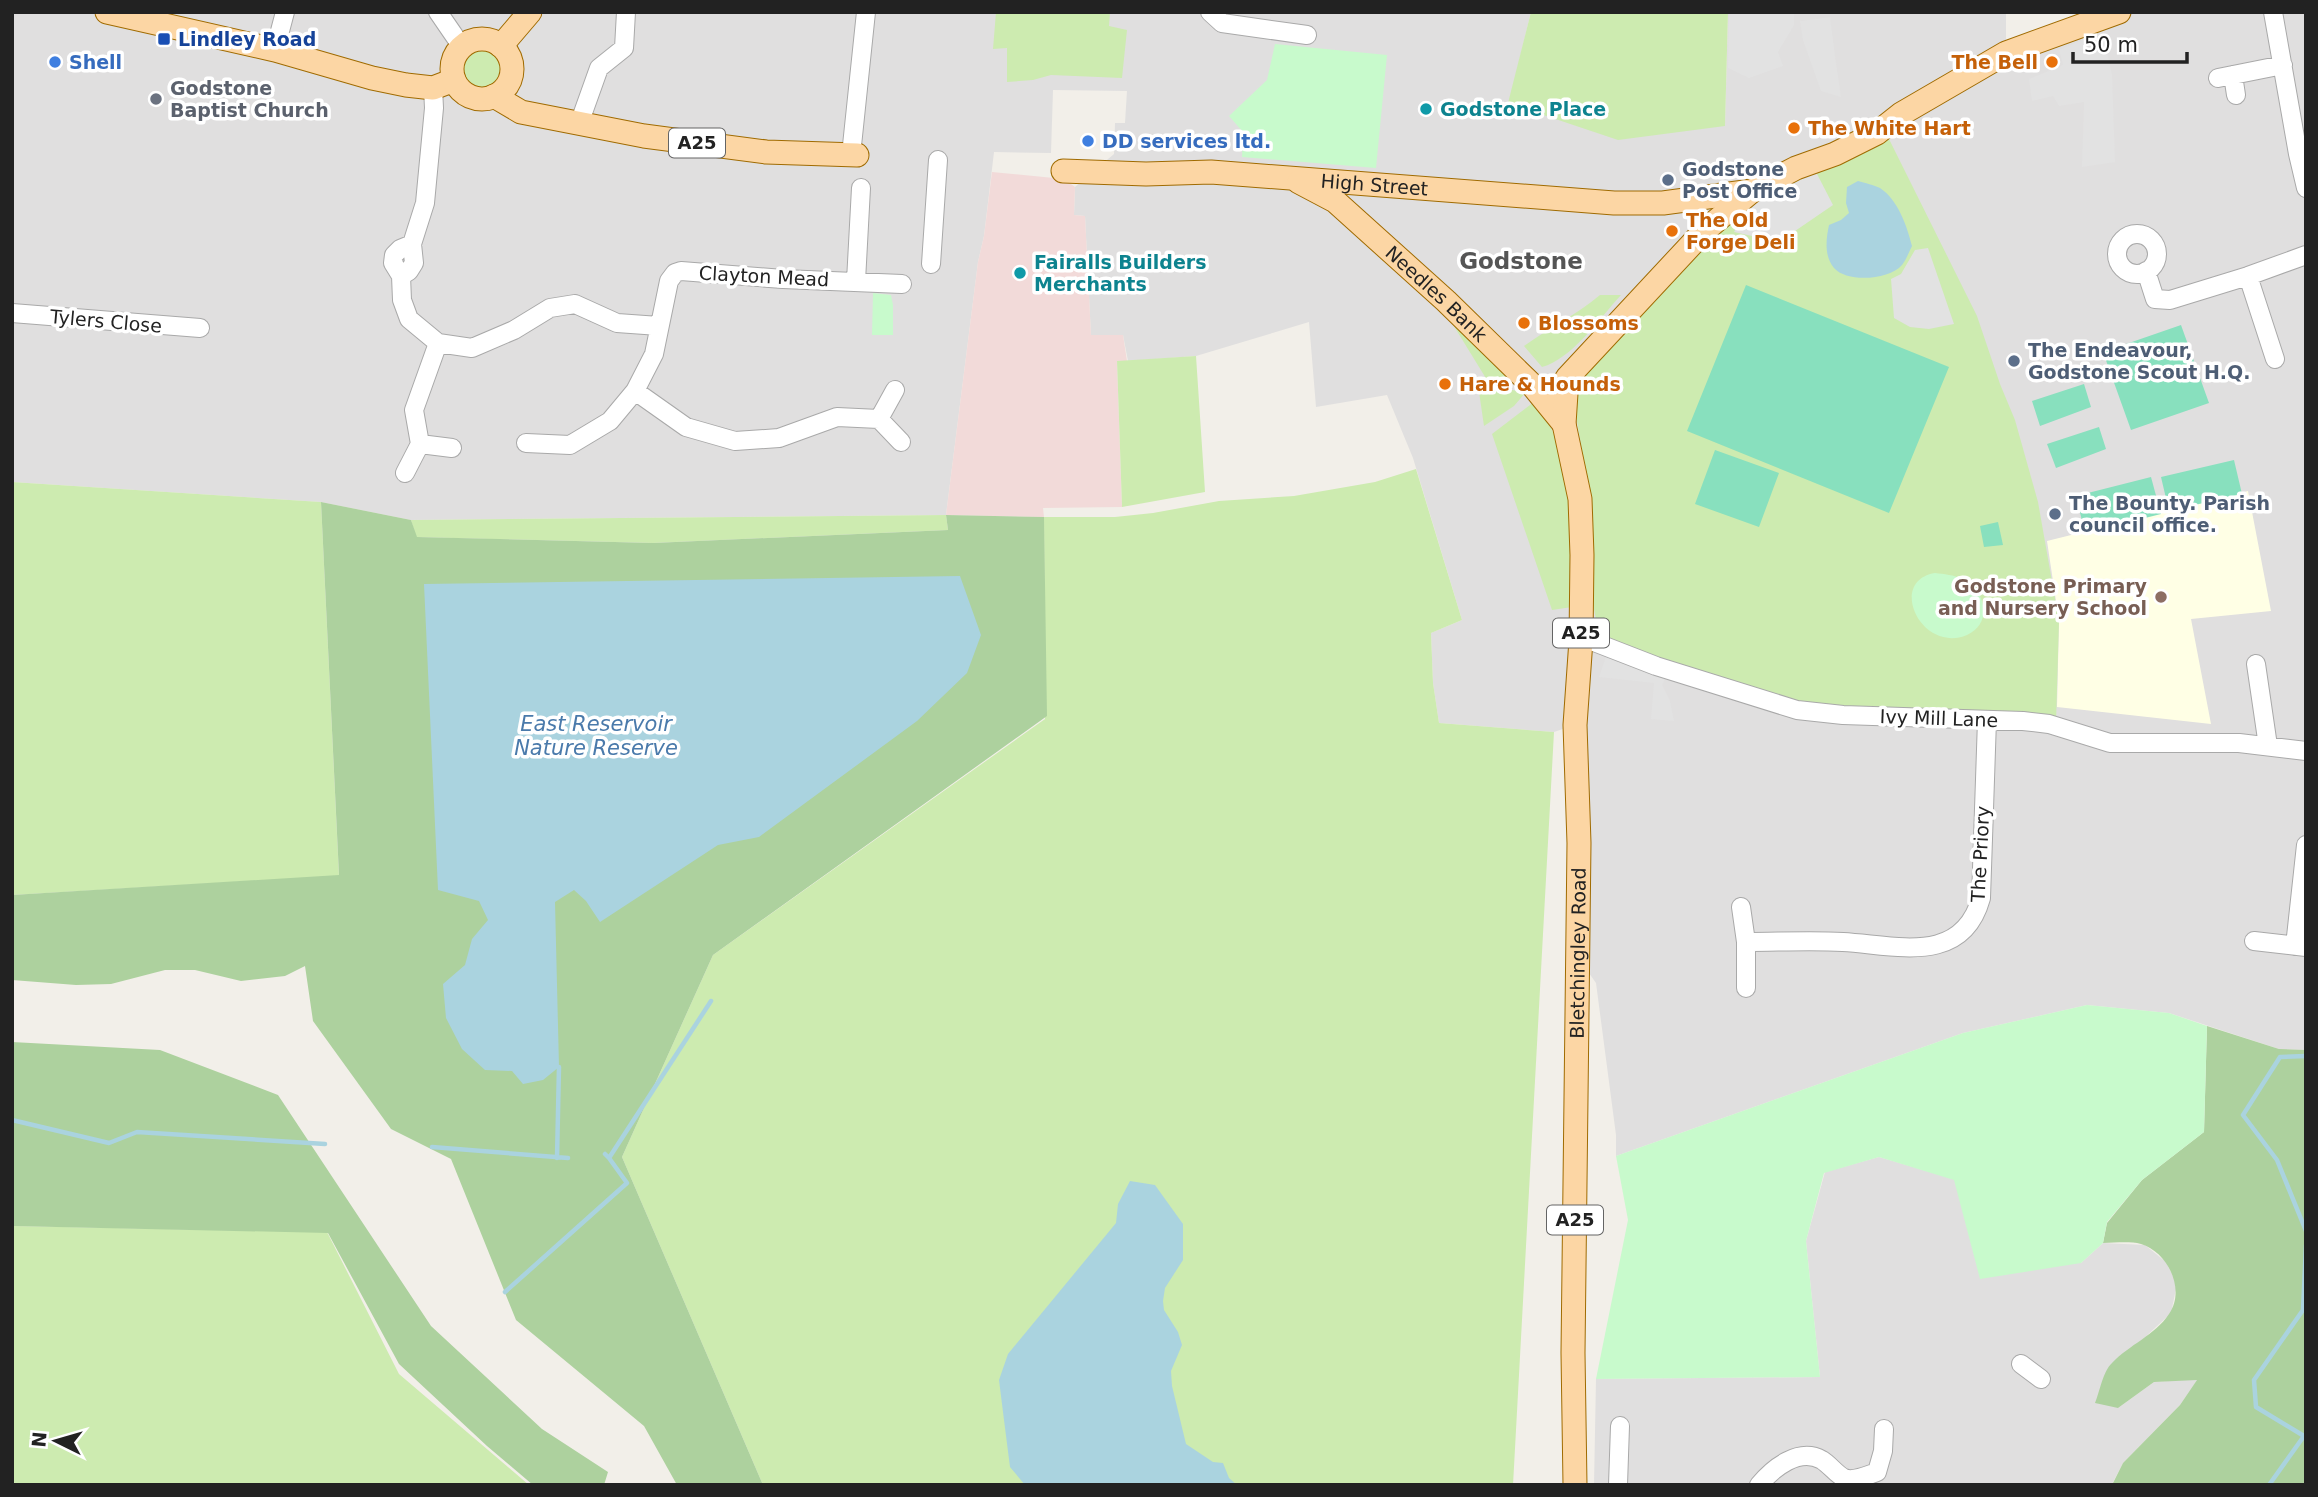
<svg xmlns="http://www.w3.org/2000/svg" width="2318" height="1497" font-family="'DejaVu Sans',sans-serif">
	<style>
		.residential { fill: #e0dfdf }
		.commercial { fill: #f2dad9 }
		.education { fill: #ffffe5 }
		.grass { fill: #cdebb0 }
		.forest { fill: #add19e }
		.park { fill: #c8facc }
		.pitch { fill: #88e0be }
		.parking { fill: #e2e2e2 }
		.water { fill: #aad3df }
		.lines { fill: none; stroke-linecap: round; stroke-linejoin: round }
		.stream { stroke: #aad3df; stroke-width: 4.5 }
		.minor-casing { stroke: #a9a9a9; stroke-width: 20 }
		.major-casing { stroke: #a06b00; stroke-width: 25 }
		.minor { stroke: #fff; stroke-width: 18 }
		.major { stroke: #fcd6a4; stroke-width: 23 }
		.transit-dot { fill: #1a4fb4; stroke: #fff; stroke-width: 2.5 }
		.shop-dot { fill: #3f7fe0; stroke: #fff; stroke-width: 2.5 }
		.food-dot { fill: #e8710a; stroke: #fff; stroke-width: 2.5 }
		.worship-dot { fill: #6b7280; stroke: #fff; stroke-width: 2.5 }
		.culture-dot { fill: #0f9aa8; stroke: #fff; stroke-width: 2.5 }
		.service-dot { fill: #5c6f8a; stroke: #fff; stroke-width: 2.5 }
		.education-dot { fill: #8d6e63; stroke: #fff; stroke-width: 2.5 }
		.labels { text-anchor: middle; stroke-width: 7; stroke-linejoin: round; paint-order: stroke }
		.shield { fill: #fff; stroke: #646464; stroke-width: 2 }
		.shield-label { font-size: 18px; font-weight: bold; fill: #222 }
		.transit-label { font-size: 19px; font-weight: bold; fill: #164399; stroke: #fff; text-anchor: start }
		.shop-label { font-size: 19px; font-weight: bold; fill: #366cbe; stroke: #fff; text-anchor: start }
		.food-label { font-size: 19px; font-weight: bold; fill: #c56008; stroke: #fff; text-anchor: start }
		.worship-label { font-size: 19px; font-weight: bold; fill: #5b616d; stroke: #fff; text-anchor: start }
		.culture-label { font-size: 19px; font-weight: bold; fill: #0d838f; stroke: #fff; text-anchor: start }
		.service-label { font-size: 19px; font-weight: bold; fill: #4e5e75; stroke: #fff; text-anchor: start }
		.street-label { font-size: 19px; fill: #222; stroke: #fff }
		.education-label { font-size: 19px; font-weight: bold; fill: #785e54; stroke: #fff; text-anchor: end }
		.water-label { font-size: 21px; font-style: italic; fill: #4a7aab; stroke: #fff }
		.quarter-label { font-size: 23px; font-weight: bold; fill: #555; stroke: #fff }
	</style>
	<rect width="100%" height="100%" fill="#f2efe9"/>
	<path class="residential" d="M12,12H1531L1509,103L1725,126L1728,12H2006V52L2119,12H2306V1050L2279,1049L2169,1013L2087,1005L1963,1033L1616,1156V1135L1596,983L1577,956L1575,725L1554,732L1439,723L1433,683L1431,633L1462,620L1413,458L1387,395L1316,407L1309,322L1196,356L1128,361L1123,335L1091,336L1085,216L1074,215L1075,187L1114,154L1115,123H1125L1127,91L1053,90L1051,153L994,152L984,236L978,262L946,515L411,520L321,502L12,482Z
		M1879,1157L1954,1179L2081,1263L2103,1243L2145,1245L2166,1262L2177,1284L2171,1313L2142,1340L2118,1408L2154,1382L2198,1379L2180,1405L2123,1463L2113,1482L2115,1485H1594L1596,1379L1820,1377L1806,1241L1825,1172Z"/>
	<path class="commercial" d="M992,172L1064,179L1075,187L1074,215L1085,216L1091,335H1123L1127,361L1117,362L1122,507L1043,508L1044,517L946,515L978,262L984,236Z"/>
	<path class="education" d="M2248,491L2271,611L2191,619L2211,724L2057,707L2059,621L2047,541Z"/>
	<path class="grass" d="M996,12H1110L1109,26L1127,30L1122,78L1051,75L1033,80L1007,82V48L993,49Z
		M1531,12H1728L1725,126L1618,140L1508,103Z
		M461 69a21 21 0 1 1 42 0a21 21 0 1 1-42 0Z
		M1887,135L1977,316L2000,384L2015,420L2038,502L2059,621L2056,723L2021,712L1815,707L1758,694L1613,643L1598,630L1593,604L1592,511L1572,391L1579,373L1731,215Z
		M1600,295H1621C1600,318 1572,359 1542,367L1524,346C1549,328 1576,315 1600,295Z
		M1452,323L1495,359L1520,383L1487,380Z
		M1196,356L1205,492L1122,507L1117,361Z
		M1478,385L1526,392L1514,406L1484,426Z
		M1534,402C1540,411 1547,420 1552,430C1578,485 1573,547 1572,607L1552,610L1492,434Z
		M1416,469L1462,620L1431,633L1433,683L1439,723L1554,732L1513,1485H763L622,1157L713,955L1045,719L1044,517H1115L1153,513L1219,501L1294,496L1375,482Z
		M12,482L321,502L339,876L12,895Z
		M946,515L948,530L653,543L416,537L411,520Z
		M12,1226L327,1232L399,1374L529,1485H12Z"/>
	<path class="forest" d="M321,502L411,520L417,537L653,543L948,530L946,515L1044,517L1047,716L713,955L622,1157L763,1485H677L644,1426L516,1320L451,1159L391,1129L313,1021L305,966L285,976L241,981L195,970H165L111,984L76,985L12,980V895L339,875Z
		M2207,1026L2279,1049L2306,1050V1485H2115L2113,1483L2123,1463L2180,1405L2197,1380L2154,1382L2118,1408L2095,1403C2100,1391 2103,1371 2112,1363C2129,1345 2155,1335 2169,1314C2186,1290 2168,1252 2141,1244C2129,1241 2115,1243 2103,1243L2107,1223L2142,1180L2204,1132Z
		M12,1042L160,1050L278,1095L431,1326L542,1429L608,1472L604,1485H533L487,1446L399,1364L328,1233L12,1226Z"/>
	<path class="park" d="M1275,44L1387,55L1376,168L1242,157L1243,132L1229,116L1267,80Z
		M873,293L891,295L893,305V335H872Z
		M1935,573C1944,574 1954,575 1962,579C1985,589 1994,623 1967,635C1921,654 1887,581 1935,573Z
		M2087,1005L2169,1013L2207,1026L2204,1132L2142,1180L2107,1222L2103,1243L2081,1263L1980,1279L1954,1180L1879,1157L1824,1173L1806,1241L1820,1377L1596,1379L1628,1220L1616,1156L1963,1033Z"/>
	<path class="pitch" d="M1746,285L1949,367L1889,513L1687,431Z
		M2181,325L2209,403L2131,430L2103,352Z
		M2084,384L2091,407L2040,426L2032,401Z
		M2099,427L2106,449L2056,468L2047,444Z
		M1715,450L1779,473L1759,527L1695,504Z
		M2234,460L2242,494L2169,511L2161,477Z
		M2151,477L2161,514L2085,533L2076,496Z
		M1998,522L2003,545L1984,547L1980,526Z"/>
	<path class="parking" d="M1729,12H1794V25L1778,52L1783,66L1749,78L1728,68Z
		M1830,17L1835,56L1841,97L1821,91L1803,40L1800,21Z
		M2102,32L2112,75L2115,162L2082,167L2084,102L2059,106L2053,96L2032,101L2029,79L2063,65L2059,50Z
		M1816,172L1833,205L1779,242L1734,232L1748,206Z
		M1928,248L1954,324L1929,329L1910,327L1894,318L1891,279L1901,274L1915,250Z
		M1606,657L1667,674L1662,685L1670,701L1674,721L1651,719L1654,683L1599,677Z"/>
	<path class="water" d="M1858,181C1865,183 1874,185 1880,188C1898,200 1907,226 1912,246C1909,252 1906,260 1902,265C1889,280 1847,283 1834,268C1824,256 1826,239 1829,225L1841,220L1849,213L1846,203L1847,187Z
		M960,576L981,635L967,673L917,721L759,837L718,845L600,922L586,901L574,890L555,902L559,1067L543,1080L523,1084L512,1071L485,1070L462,1049L446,1018L443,984L465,965L472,939L488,920L479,901L438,890L424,584Z
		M1130,1181L1155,1185L1183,1224V1260L1165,1288L1163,1301L1164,1310L1178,1332L1182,1345L1171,1371L1172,1386L1186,1444L1213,1462L1223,1463L1229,1478L1237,1485H1025L1010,1467L1004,1420L999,1380L1008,1354L1116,1223L1118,1204Z"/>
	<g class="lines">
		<path class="stream" d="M2306,1056L2280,1057L2243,1115L2277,1160L2306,1231
			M12,1120L109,1143L137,1132L325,1144
			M432,1147L568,1158
			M605,1154L609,1158L711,1001
			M557,1158L559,1067
			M505,1292L627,1183L609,1158
			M2269,1485L2304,1436L2256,1407L2254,1380L2303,1310L2306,1245"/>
		<g class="minor-casing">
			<path id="minor" d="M438,12L462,47
				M1210,12L1222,23L1307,35
				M2273,12L2298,154L2306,188
				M275,50L285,12
				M2233,75L2236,95
				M2218,78L2283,65
				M579,124L599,68L624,48L626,12
				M851,155L866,12
				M2117 254a20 20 0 1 1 40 0a20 20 0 1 1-40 0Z
				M412,244L400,249L394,255L393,263L401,276L402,300L409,319L438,343L472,348L514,330L550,308L575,304L617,323L659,326
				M931,264L938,160
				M2146,271L2155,299L2170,300L2248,276L2306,255
				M401,276L409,271L414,263L412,244L425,203L434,108L433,88
				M2248,276L2275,359
				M856,281L861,188
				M12,313L200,328
				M438,343L414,410L420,444L452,448
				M635,391L686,427L735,441L779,438L837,417L879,419L901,442
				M879,419L895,390
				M526,443L570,445L610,421L635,391L654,354L669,281L675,273L681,271L783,279L902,284
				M405,473L420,444
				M1581,640H1589L1656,666L1797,710L1843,715L2023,721L2049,724L2110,743H2239L2306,751
				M2256,664L2268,746
				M1741,907L1746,942C1778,942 1811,940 1843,942C1896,945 1962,966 1981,898L1987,720
				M2254,941L2306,947
				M2295,946L2306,845
				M1746,988V942
				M2021,1364L2041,1379
				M1618,1485L1620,1426
				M1759,1485C1773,1468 1799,1447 1822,1460C1830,1465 1836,1474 1844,1478C1853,1482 1868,1475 1877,1472L1883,1451L1884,1429"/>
		</g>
		<g class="major-casing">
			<g id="major">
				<path d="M107,12L275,50L372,78L406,85L433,88L454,80"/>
				<circle cx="482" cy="69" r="30"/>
				<path d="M501,46L530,12"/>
				<path d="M494,96L521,112L644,136L766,152L857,155"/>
				<path id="s1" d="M1063,171L1146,174L1211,172L1614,203H1663L1752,191"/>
				<path id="s2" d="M1299,182L1335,201L1446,301L1533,386L1564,424"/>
				<path id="s3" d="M1575,1485L1573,1353L1579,843L1575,725L1581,640L1582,555L1580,499L1564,424L1567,378L1704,231L1752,191L1796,168L1835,154L1877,133L1901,114L2006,53L2119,12"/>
			</g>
		</g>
		<use href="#minor" class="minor"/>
		<use href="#major" class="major"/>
	</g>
	<rect class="transit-dot" x="157" y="32" width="14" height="14" rx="3.5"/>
	<g class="shop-dot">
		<circle cx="55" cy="62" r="7"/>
		<circle cx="1088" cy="141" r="7"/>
	</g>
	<g class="food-dot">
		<circle cx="2052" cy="62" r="7"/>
		<circle cx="1794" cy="128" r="7"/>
		<circle cx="1672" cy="231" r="7"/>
		<circle cx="1524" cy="323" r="7"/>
		<circle cx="1445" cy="384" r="7"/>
	</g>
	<circle class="worship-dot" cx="156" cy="99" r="7"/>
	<g class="culture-dot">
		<circle cx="1426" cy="109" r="7"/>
		<circle cx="1020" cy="273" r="7"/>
	</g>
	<g class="service-dot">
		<circle cx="1668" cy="180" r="7"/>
		<circle cx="2014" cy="361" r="7"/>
		<circle cx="2055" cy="514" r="7"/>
	</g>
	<circle class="education-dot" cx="2161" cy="597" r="7"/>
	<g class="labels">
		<g class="shield">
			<rect x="669" y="128.5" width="56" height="29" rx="5"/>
			<rect x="1553" y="618.5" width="56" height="29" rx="5"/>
			<rect x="1547" y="1205.5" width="56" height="29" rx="5"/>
		</g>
		<g class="shield-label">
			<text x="697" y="149">A25</text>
			<text x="1581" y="639">A25</text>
			<text x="1575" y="1226">A25</text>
		</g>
		<g class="transit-label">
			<text x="178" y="46">Lindley Road</text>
		</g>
		<g class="shop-label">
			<text x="69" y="69">Shell</text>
			<text x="1102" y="148">DD services ltd.</text>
		</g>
		<g class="food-label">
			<text x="2038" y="69" text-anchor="end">The Bell</text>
			<text x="1808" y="135">The White Hart</text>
			<text x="1686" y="227">The Old<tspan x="1686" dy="22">Forge Deli</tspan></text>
			<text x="1538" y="330">Blossoms</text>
			<text x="1459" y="391">Hare &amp; Hounds</text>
		</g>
		<g class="worship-label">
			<text x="170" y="95">Godstone<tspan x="170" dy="22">Baptist Church</tspan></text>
		</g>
		<g class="culture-label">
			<text x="1440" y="116">Godstone Place</text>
			<text x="1034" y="269">Fairalls Builders<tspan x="1034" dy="22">Merchants</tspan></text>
		</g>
		<g class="service-label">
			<text x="1682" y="176">Godstone<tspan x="1682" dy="22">Post Office</tspan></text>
			<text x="2028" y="357">The Endeavour,<tspan x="2028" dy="22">Godstone Scout H.Q.</tspan></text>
			<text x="2069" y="510">The Bounty. Parish<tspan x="2069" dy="22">council office.</tspan></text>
		</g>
		<g class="street-label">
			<text dy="7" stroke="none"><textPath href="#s1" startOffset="312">High Street</textPath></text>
			<text transform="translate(764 276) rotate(3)" y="7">Clayton Mead</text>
			<text dy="7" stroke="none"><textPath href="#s2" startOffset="178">Needles Bank</textPath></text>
			<text transform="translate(106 321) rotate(5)" y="7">Tylers Close</text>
			<text transform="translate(1939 718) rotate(2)" y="7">Ivy Mill Lane</text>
			<text transform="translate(1980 854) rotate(-87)" y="7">The Priory</text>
			<text dy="7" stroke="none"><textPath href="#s3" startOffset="532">Bletchingley Road</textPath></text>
		</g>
		<g class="education-label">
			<text x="2147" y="593">Godstone Primary<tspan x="2147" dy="22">and Nursery School</tspan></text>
		</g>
		<g class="water-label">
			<text x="596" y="731">East Reservoir<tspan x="596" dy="24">Nature Reserve</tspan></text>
		</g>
		<g class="quarter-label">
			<text x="1521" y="269">Godstone</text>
		</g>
	</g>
	<rect width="2318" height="1497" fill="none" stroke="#222222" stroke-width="28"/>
	<g transform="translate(56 1441) rotate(275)" stroke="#ffffff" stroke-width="5" paint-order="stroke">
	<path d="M0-5L12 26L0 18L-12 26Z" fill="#222222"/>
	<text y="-10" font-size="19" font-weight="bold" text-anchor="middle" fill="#222222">N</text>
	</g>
	<path d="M2073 52v10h114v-10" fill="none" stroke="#222222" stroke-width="3.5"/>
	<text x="2084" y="52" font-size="21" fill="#222222" stroke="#ffffff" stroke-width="5" paint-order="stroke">50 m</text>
</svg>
